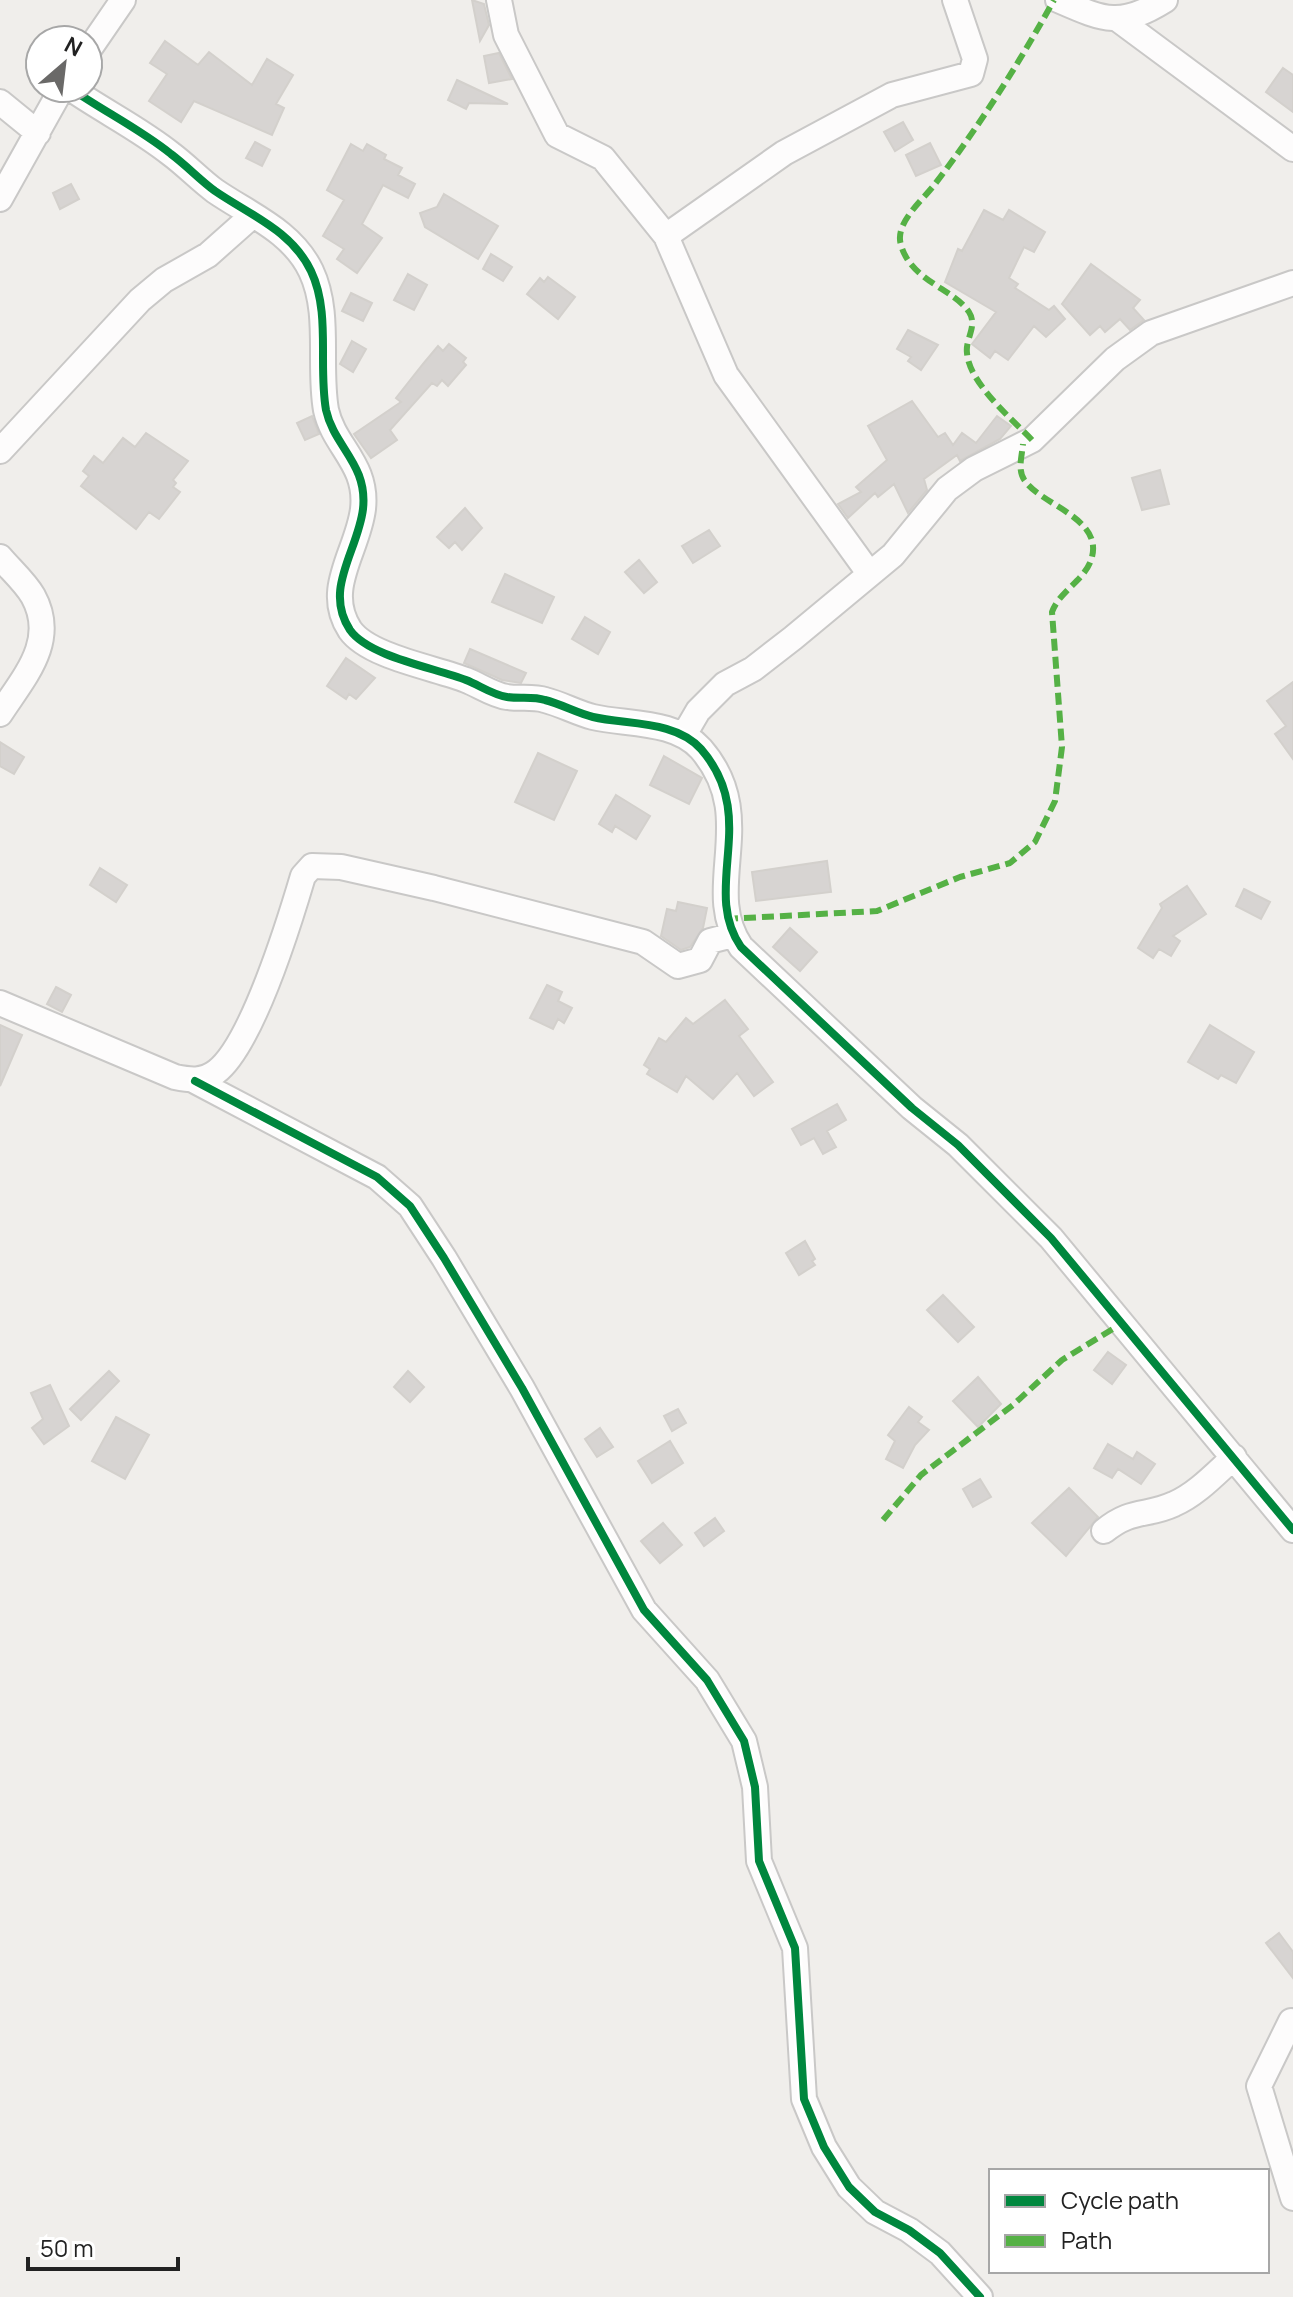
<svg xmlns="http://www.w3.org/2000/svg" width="1293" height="2297" font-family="Manrope,sans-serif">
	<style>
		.building { fill: #d7d4d2; stroke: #d3d0cc; stroke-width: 2 }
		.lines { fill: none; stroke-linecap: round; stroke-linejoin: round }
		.minor-casing { stroke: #c9c8c7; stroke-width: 28 }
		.minor { stroke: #fdfcfc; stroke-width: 24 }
		.quiet { stroke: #55b145; stroke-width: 6; stroke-dasharray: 12 6; stroke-linecap: butt }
		.cycleway-casing { stroke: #fff; stroke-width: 13 }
		.cycleway { stroke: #00873e; stroke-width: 8 }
	</style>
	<rect width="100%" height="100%" fill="#f0eeeb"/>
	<path class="building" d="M472,0L484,4L489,25L480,41Z
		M165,41L198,65L209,52L252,85L267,59L293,75L276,104L284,108L272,135L194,101L181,122L149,101L167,74L150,63Z
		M499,53L512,79L489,83L484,56Z
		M1283,68L1293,75V112L1266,92Z
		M457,80L508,104L469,103L466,109L448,100Z
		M903,122L913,140L895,151L884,132Z
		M255,142L270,150L262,166L246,158Z
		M930,143L941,165L916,176L906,155Z
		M351,144L363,151L367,144L386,155L384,159L402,168L398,175L415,184L408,198L383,185L362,224L382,238L357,273L337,259L344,249L323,236L344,200L327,190Z
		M71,184L79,199L60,209L53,193Z
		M444,194L498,226L478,259L425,227L420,213L437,207Z
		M984,210L1003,220L1009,210L1045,232L1034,252L1024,247L1009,278L1018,284L1015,288L1049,310L1054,306L1065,319L1046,337L1034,326L1008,360L995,351L990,358L972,344L996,312L945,282L958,249L962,251Z
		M491,254L512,267L503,281L483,269Z
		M1091,264L1140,300L1133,308L1144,320L1130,330L1120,319L1105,332L1100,326L1090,335L1062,304Z
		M408,274L427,285L414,310L394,300Z
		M548,277L575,297L558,319L527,294L540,278L544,282Z
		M351,293L372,303L363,321L342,311Z
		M908,330L938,345L921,370L908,361L911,357L897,349Z
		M352,341L366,349L353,372L340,364Z
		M449,344L466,358L463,362L466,365L448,386L442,380L437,386L432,383L390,430L397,440L371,458L354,434L401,402L396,398L423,364L438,346L443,351Z
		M912,401L938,437L945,433L953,445L962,433L976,443L997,416L1011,426L1000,439L960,461L957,455L924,479L927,490L908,513L894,484L878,497L875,493L848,518L838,504L861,492L856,487L887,460L868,426Z
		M312,416L319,434L305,440L297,423Z
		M146,433L188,461L173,480L176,483L173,487L180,492L159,519L149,512L136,529L81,486L89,476L83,471L94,456L103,463L123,438L135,447Z
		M1160,470L1169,504L1142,510L1132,478Z
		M465,508L482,528L462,550L455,542L449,548L437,537Z
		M709,530L720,546L693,563L682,546Z
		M639,560L657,582L644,593L625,572Z
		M505,574L554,597L542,623L492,602Z
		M585,617L610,632L598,654L572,639Z
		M470,649L526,673L521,683L502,680L464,663Z
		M346,658L375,678L356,699L349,694L346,699L327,686Z
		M1293,682V759L1275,734L1286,726L1267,701Z
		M0,742L24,757L14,774L0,766Z
		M538,753L577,771L554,820L515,802Z
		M664,756L702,778L689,804L650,785Z
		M616,795L650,816L636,839L615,826L612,832L599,824Z
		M827,861L831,892L756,901L752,872Z
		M100,868L127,885L116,902L90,885Z
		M1187,886L1206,914L1173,936L1180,941L1171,956L1159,949L1153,958L1138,948L1162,908L1160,904Z
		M1244,889L1270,902L1261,919L1236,906Z
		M678,902L707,908L703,928L690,947L681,950L661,936L667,909L676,911Z
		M790,928L817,952L800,971L773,947Z
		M547,985L562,992L558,1001L572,1008L564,1023L558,1019L553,1029L530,1018Z
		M56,987L71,995L62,1012L47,1004Z
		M725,1000L748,1029L739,1036L773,1082L754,1096L737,1073L713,1099L686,1076L677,1092L647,1074L650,1069L644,1065L659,1038L666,1042L686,1018L693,1024Z
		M0,1025L22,1035L0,1086Z
		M1210,1025L1254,1052L1236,1083L1221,1075L1218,1079L1188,1062Z
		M837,1104L846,1120L827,1131L836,1147L823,1154L814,1138L801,1145L792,1129Z
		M805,1241L815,1259L812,1261L815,1265L799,1275L786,1253Z
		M943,1295L974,1327L958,1342L927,1310Z
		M1108,1352L1126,1365L1112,1384L1094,1370Z
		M109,1371L119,1381L81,1420L70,1409Z
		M408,1371L424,1387L410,1402L394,1387Z
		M978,1377L1001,1404L978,1427L953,1401Z
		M50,1385L69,1426L44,1444L32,1428L43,1419L31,1393Z
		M909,1407L922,1417L918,1422L929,1430L915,1445L903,1468L886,1459L895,1441L888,1435Z
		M678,1409L686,1423L672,1431L664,1416Z
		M116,1417L149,1435L125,1479L92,1461Z
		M600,1428L613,1447L597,1457L585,1439Z
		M670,1441L683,1463L652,1483L638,1461Z
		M1108,1444L1133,1459L1137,1452L1155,1464L1141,1484L1118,1469L1112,1478L1094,1468Z
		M980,1479L991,1497L973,1507L963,1489Z
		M1069,1488L1098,1517L1066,1556L1032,1523Z
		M715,1518L724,1531L704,1546L695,1533Z
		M663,1523L682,1545L660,1563L641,1541Z
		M1279,1933L1293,1952V1978L1266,1943Z"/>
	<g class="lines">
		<g class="minor-casing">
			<path id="minor" d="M499,0L506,35L557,135L603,158L666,236L726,375L869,573
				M1058,0C1104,20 1120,28 1165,0
				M1119,20L1293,149
				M88,51L123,0
				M70,88C103,111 140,129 171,154C187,166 200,180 215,191C250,215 292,231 311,271C331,313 318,365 326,410C334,447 368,464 363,509C358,551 323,589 350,630C369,657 436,668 466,680C479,685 493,695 507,697C519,699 533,696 545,700C561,704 577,713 593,717C627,725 675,720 701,749C761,818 700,888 741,947L912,1108L958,1145L1051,1238L1293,1530
				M0,102L38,133
				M0,199L62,88
				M666,236L784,153L892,95L971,74L975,59L955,0
				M0,451L140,300L164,280L208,255L253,215
				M0,557C10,569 25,582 33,596C58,641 24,677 0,714
				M684,735L698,711L725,684L753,669L793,638L893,555L947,489L974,469L1032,440L1115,359L1151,333L1293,283
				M0,1003L175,1077C190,1080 202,1082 216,1072C252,1045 290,920 303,876L312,866L341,867L434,888L643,942L678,966L700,960L710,941L733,935
				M195,1081L377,1177L410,1206L444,1258L522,1388L644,1610L707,1680L744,1741L755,1787L759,1861L795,1948L804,2099L824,2147L849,2187L875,2212L909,2230L940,2253L980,2297
				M1104,1531C1132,1508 1146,1517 1174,1504C1197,1494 1216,1473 1234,1457
				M1291,2021L1259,2086L1293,2198"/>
		</g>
		<use href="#minor" class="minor"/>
		<path class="quiet" d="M1032,440C1012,419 969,383 967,353C965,339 978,326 969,312C954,289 911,281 901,245C894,223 923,200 935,184C980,125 1018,65 1054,0
			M726,919L877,911L960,877L1010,863L1035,842L1055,801L1062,747L1052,612C1060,590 1086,580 1092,557C1102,518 1042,505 1025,481C1017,471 1022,456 1023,444
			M883,1520L921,1475L1013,1405L1062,1360L1121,1324"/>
		<g class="cycleway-casing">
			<path id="cycleway" d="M70,88C103,111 140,129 171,154C187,166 200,180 215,191C250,215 292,231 311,271C331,313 318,365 326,410C334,447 368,464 363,509C358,551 323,589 350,630C369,657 436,668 466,680C479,685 493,695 507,697C519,699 533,696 545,700C561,704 577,713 593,717C627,725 675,720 701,749C761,818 700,888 741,947L912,1108L958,1145L1051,1238L1293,1530
				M195,1081L377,1177L410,1206L444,1258L522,1388L644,1610L707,1680L744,1741L755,1787L759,1861L795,1948L804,2099L824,2147L849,2187L875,2212L909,2230L940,2253L980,2297"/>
		</g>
		<use href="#cycleway" class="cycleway"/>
	</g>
	<rect x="989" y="2169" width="280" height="104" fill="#ffffff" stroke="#a7a7a7" stroke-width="2"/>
	<rect x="1005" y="2195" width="40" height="12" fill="#00873e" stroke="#a7a7a7" stroke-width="2"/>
	<text x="1061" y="2209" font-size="24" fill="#222222">Cycle path</text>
	<rect x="1005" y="2235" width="40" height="12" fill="#55b145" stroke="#a7a7a7" stroke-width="2"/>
	<text x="1061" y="2249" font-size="24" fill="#222222">Path</text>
	<g transform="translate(64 64) rotate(28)"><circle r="38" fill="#ffffff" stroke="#a7a7a7" stroke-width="2"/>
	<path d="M0-6L14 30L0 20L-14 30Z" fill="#6a6968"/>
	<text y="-12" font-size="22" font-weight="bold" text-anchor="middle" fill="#222222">N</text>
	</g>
	<path d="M28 2257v12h150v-12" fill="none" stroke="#222222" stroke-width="4"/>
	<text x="40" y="2257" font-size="24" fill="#222222" stroke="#ffffff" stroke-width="6" paint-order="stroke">50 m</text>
</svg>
